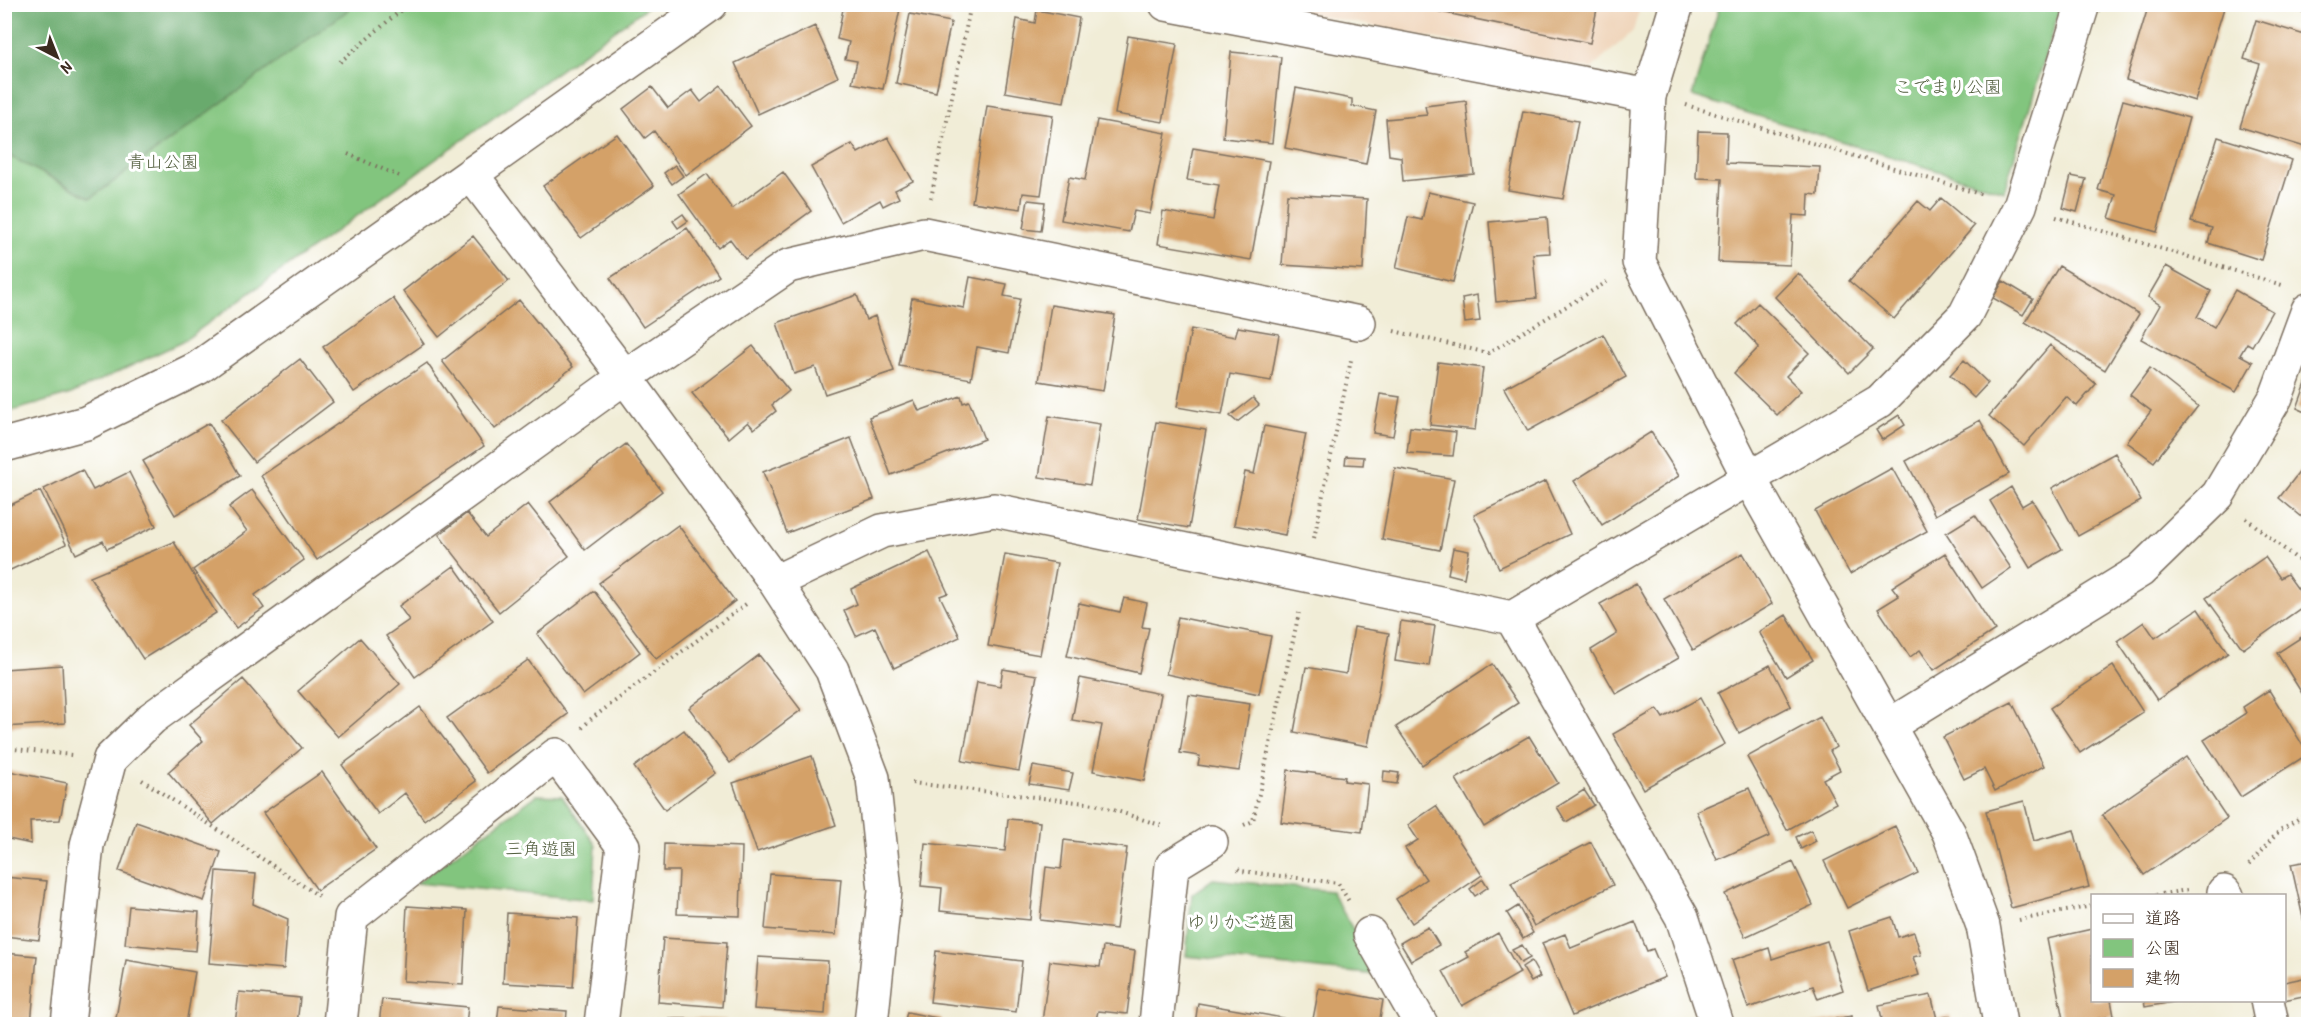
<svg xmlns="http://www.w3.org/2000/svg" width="2313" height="1029" font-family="'Patrick Hand','Klee One',sans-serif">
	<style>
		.built { fill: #f0d6bc }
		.green { fill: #82c57e; stroke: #5e784e; stroke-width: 1.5 }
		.forest { fill: #69aa6d; stroke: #526a46; stroke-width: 1.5 }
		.building { fill: #d4a168 }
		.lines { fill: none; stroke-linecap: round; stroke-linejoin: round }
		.minor-casing { stroke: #7b6e5f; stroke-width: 36 }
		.tertiary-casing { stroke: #7b6e5f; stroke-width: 36 }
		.path { stroke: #7b6e5f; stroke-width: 4; stroke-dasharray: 1.5 4.5; stroke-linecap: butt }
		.minor { stroke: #fff; stroke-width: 33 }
		.tertiary { stroke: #fff; stroke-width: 33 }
		.labels { text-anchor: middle; stroke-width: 6; stroke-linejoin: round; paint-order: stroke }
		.park-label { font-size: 18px; fill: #546040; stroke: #fff }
	</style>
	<rect width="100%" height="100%" fill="#fff"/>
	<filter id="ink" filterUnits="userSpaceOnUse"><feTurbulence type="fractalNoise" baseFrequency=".0167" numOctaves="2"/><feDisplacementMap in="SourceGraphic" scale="12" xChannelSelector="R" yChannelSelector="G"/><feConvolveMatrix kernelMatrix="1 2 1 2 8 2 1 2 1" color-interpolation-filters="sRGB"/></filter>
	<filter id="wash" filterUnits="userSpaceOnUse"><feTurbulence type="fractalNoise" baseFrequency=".008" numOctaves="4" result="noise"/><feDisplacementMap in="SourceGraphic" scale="24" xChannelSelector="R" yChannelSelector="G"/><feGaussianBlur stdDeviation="1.35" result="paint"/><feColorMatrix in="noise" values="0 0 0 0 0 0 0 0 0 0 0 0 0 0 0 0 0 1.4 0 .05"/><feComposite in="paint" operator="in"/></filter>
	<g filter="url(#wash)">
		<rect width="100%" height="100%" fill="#f1edd7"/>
		<path class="built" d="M1266,5H1641L1633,31L1591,69Z"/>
		<path class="green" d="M5,5H650L182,342L71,394L5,413Z
			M1720,5V4L2061,5L2004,191L1692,96Z
			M537,795L562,796L596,845L593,900L416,883Z
			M1213,879L1331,891L1379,975L1186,956L1192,894Z"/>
		<path class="forest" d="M4,5L5,4L350,5L347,11L91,198L5,154Z"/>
		<g id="blocks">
			<path class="building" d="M844,4H876L900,9L883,89L852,83L857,61L845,59L849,42L837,39Z
				M1403,4H1598L1590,43Z
				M2149,4H2212L2224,8L2195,101L2126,80Z
				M2283,5H2308V14Z
				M1037,10L1079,18L1064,102L1005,92L1017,19L1035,23Z
				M910,14L951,22L936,92L896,83Z
				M2256,20L2308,36V148L2240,127L2260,64L2244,59Z
				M815,26L838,77L758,114L735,63Z
				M1128,36L1177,44L1163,122L1115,114Z
				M1231,52L1281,57L1272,143L1223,138Z
				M721,86L751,126L686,175L654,131L645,138L623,109L652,87L668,108L692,90L701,102Z
				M1296,88L1352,99V106L1376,111L1366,164L1285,148Z
				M2123,100L2189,118L2157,232L2109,218L2116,195L2098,190Z
				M1466,101L1474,174L1403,181L1401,157L1389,155L1386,119L1427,115L1425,106Z
				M987,106L1053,115L1041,195L1023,193L1021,209L972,202Z
				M1523,111L1578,121L1563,199L1508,190Z
				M1097,120L1166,133L1150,214L1134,211L1129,232L1061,220L1069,177L1085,180Z
				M1698,131L1727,132L1726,163L1820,167L1818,195L1809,194L1808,216L1793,215L1790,265L1718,262L1722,179L1696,178Z
				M617,134L654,186L581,238L543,186Z
				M888,137L913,181L895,190L899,198L883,206L880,200L841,222L811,167L852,144L858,153Z
				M2218,137L2292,160L2261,260L2208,243L2212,228L2191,222Z
				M1193,148L1269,161L1251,260L1158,244L1163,211L1213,220L1219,185L1187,180Z
				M675,165L683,176L672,184L664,173Z
				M783,172L811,211L745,259L730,239L718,248L679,194L707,174L732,209Z
				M2071,176L2086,179L2077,212L2063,208Z
				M1428,192L1473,202L1453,282L1396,268L1408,217L1422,220Z
				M1287,194L1367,199L1363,270L1282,265Z
				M1941,198L1974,226L1894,319L1849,281L1918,201L1930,211Z
				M1028,200L1045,202L1041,231L1023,229Z
				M683,214L688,221L678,228L673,221Z
				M1547,217L1550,253L1533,254L1537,298L1496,302L1489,222Z
				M687,228L719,276L643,327L610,278Z
				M473,236L509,281L439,337L403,291Z
				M2059,266L2139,314L2105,370L2025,322Z
				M2166,266L2211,291L2197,317L2214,327L2235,290L2272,311L2252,346L2247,343L2240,355L2253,362L2236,392L2141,339L2160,305L2148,297Z
				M1798,273L1873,349L1849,373L1775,297Z
				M970,277L1007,284L1004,296L1020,299L1009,353L977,347L971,379L899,366L912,298L964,308Z
				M2003,281L2033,299L2023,315L1993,298Z
				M857,295L866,320L875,316L894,371L825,394L815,367L794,374L777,323Z
				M1477,295L1480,321L1465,323L1462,298Z
				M393,298L424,344L354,392L323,347Z
				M519,300L573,367L495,429L442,361Z
				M1758,303L1809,353L1786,376L1801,391L1777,415L1734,373L1759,347L1737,324Z
				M1051,305L1115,315L1103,391L1039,381Z
				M1238,327L1279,334L1271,381L1230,374L1222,415L1177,407L1191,329L1235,337Z
				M1603,334L1626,377L1528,431L1504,388Z
				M2050,345L2096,384L2077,406L2066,397L2024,446L1989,416Z
				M753,346L789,391L772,405L776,411L754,429L748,422L729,438L692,393Z
				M300,359L333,402L254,462L221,420Z
				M1964,360L1988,383L1974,398L1950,375Z
				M1438,362L1483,368L1475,430L1430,425Z
				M427,363L484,446L317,560L261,476Z
				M2150,368L2198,406L2154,462L2127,442L2151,411L2130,395Z
				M2308,378V413L2297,408Z
				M1380,394L1400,397L1393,436L1373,433Z
				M961,396L963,403L969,401L984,439L891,475L869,417L914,400L919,411Z
				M1253,398L1259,405L1237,422L1230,416Z
				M1899,415L1905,425L1882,440L1876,430Z
				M1049,416L1100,424L1090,485L1039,477Z
				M1980,420L2009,474L1935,515L1906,461Z
				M1156,422L1206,430L1189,528L1138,519Z
				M209,423L240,476L175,515L143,461Z
				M1264,426L1306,434L1285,535L1234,525L1245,472L1254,474Z
				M1410,427L1456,432L1453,456L1407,453Z
				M1651,432L1679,476L1602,525L1574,481Z
				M851,438L874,499L787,533L763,472Z
				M626,444L662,491L585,550L550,502Z
				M2115,453L2141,501L2078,536L2052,488Z
				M1346,456L1364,457L1363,465L1345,464Z
				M2308,461V522L2279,498Z
				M1395,468L1454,479L1440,550L1382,539Z
				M1892,468L1927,531L1850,574L1815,511Z
				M82,470L93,490L129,472L156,526L107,549L103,541L76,554L44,489Z
				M1546,481L1570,534L1499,568L1474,515Z
				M2011,487L2022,506L2032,500L2062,549L2030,568L1990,501Z
				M252,490L304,560L255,595L264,608L236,628L193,570L247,531L229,507Z
				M40,491L66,544L4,573V508Z
				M528,504L569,556L499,612L439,535L467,513L486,537Z
				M1975,515L2011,568L1982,588L1946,533Z
				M678,525L735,601L656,659L599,583Z
				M174,542L216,613L143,659L90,577Z
				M1453,548L1469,551L1464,578L1448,574Z
				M929,552L948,593L940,596L960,637L894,668L875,627L856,636L844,610L857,604L851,589Z
				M1743,553L1772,604L1693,650L1664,599Z
				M1945,553L1995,630L1934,670L1920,650L1910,657L1878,609L1899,596L1892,587Z
				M1005,554L1057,563L1040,655L988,646Z
				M2265,557L2280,578L2287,574L2308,603L2243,649L2206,598Z
				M454,566L493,621L415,677L386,636L409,620L399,606Z
				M1636,584L1679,658L1616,694L1591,650L1617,634L1600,604Z
				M594,591L640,652L583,695L537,634Z
				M1124,598L1147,603L1142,627L1149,628L1139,673L1067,656L1079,603L1120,612Z
				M2198,609L2228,653L2157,700L2117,641L2144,622L2155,638Z
				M1786,615L1813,660L1786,677L1759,632Z
				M1178,617L1271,636L1259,694L1166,674Z
				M1401,621L1435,626L1429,666L1395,661Z
				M1354,627L1389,633L1368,746L1294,732L1306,667L1346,674Z
				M2308,633V703L2277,653Z
				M360,638L400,684L338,737L298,691Z
				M759,655L801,710L730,763L689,708Z
				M528,660L568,714L487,773L447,718Z
				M1492,664L1518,703L1422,765L1396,727Z
				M62,665L65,723L4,727V669Z
				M1770,665L1791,706L1739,733L1718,693Z
				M2113,666L2143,712L2080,753L2050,708Z
				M1003,669L1037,675L1019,771L962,761L977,682L1000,686Z
				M1080,678L1161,694L1144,781L1093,771L1102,725L1072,720Z
				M243,679L302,748L213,824L168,772L203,741L189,725Z
				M2269,690L2308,754L2241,797L2204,740L2246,713L2243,707Z
				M1189,695L1250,704L1239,771L1198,765L1200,756L1180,753Z
				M1700,698L1725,744L1643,789L1613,734L1657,709L1663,718Z
				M2012,702L2044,766L1995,791L1984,769L1964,779L1943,737Z
				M420,707L476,781L424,820L405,793L378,814L342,765Z
				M1820,717L1836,747L1830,751L1840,770L1823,779L1836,803L1787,830L1747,757Z
				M684,730L715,773L665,810L634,767Z
				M1529,736L1558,783L1484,827L1456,779Z
				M812,756L836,825L757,852L733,783Z
				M2186,757L2227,818L2144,875L2102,815Z
				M1033,766L1073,773L1069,790L1029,784Z
				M4,770L67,783L60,820L30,821L31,844L4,838Z
				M1288,770L1345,777L1344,781L1368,784L1362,832L1281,822Z
				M1384,771L1399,773L1397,784L1383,782Z
				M322,772L376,849L317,890L263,813Z
				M1749,788L1770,836L1717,860L1696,811Z
				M1584,790L1594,805L1566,822L1557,807Z
				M2024,801L2034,841L2074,830L2089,887L2011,908L1986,811Z
				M1436,806L1482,875L1412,923L1396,899L1426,879L1405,848L1418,840L1408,825Z
				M1008,819L1040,822L1030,920L940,911L942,888L921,886L925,843L1005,851Z
				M136,822L221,852L204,901L119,871Z
				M1895,826L1918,873L1847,908L1824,861Z
				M1811,830L1816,841L1801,849L1796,837Z
				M1064,840L1127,848L1116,929L1040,920L1046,867L1061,869Z
				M1591,842L1613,885L1534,926L1511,883Z
				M664,844L742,847L740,916L677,914L679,871H663Z
				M2308,861V926L2305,927L2291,864Z
				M1793,862L1813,905L1745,937L1725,894Z
				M217,871L256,874L253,904L288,919L284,969L209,963Z
				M770,874L841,879L836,935L765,929Z
				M4,877L47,881L39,940L4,936Z
				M1483,879L1488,887L1475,896L1470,889Z
				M129,906L199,912L196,951L125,944Z
				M407,906L467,910L463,985L403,981Z
				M1518,906L1533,933L1523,939L1507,913Z
				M507,913L578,918L573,987L503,983Z
				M1892,917L1898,937L1914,932L1921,955L1913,957L1919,975L1868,991L1849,931Z
				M1635,922L1647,951L1653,949L1665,977L1572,1016L1542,943L1565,934L1571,948Z
				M1428,927L1439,945L1411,961L1400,943Z
				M2092,929V1000H2111L2114,1016L2064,1024L2047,939Z
				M1498,933L1520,973L1462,1006L1443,971L1469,957L1465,952Z
				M663,938L727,942L722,1007L658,1002Z
				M1827,941L1843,990L1818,999L1813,986L1748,1008L1732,960L1769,948L1772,959Z
				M1522,945L1530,958L1521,963L1512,950Z
				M1103,947L1135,951L1127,1014L1098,1011L1095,1024H1061L1042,1022L1050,961L1100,967Z
				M936,951L1022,961L1016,1012L930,1002Z
				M4,953L37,956L31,1024L4,1022Z
				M758,957L828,961L825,1014L754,1009Z
				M126,960L195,972L186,1024H115Z
				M1531,961L1540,977L1531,982L1522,967Z
				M2308,977V995L2284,1000V982Z
				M1319,988L1383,1000L1379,1024H1312Z
				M239,992L300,998L297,1024H235Z
				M1931,995L1937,1019L1950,1016L1952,1024H1883L1879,1005Z
				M382,999L468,1007L466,1024H379Z
				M2144,1000H2173V1002L2145,1007Z
				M1198,1003L1283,1018L1281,1024H1195Z
				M499,1006L567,1011L566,1024H497Z
				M907,1012L942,1019L941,1024H904Z
				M1852,1016L1853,1024H1813V1023Z
				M669,1018L726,1020V1024H668Z"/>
		</g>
	</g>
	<g filter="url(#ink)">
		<use href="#blocks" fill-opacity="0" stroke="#7b6e5f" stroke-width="1.5"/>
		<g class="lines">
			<g class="minor-casing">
				<path id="minor" d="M1166,4L1649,96
					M471,174L625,377L775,582L832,670L873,778L885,890L871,1024
					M4,445L86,423L198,368L711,4
					M775,582L882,531L994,510L1512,618L1880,401L1965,315L2020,206L2083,4
					M1512,618L1682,917L1717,1024
					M1890,725L2140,571L2218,495L2276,397L2308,310
					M2224,892L2227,896
					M1370,934L1421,1024
					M2267,1000L2272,1024
					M68,1024L87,845L110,759L152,718L625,377L788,266L924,234L1359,323
					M340,1024L351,917L556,755L623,846L601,1024
					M1156,1024L1172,866L1211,842"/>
			</g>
			<g class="tertiary-casing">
				<path id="tertiary" d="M1677,4L1649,96L1639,262L1749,478L1949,833L1983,926L2000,1024"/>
			</g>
			<path class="path" d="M340,62L408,4
				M1686,105L1983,195
				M348,154L401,177
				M931,198L971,4
				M2056,217L2282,285
				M1394,331L1488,353L1607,282
				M2246,518L2308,568
				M1314,538L1351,360
				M582,728L591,719L746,604
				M4,748L72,755
				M142,780L319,896
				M912,783L1095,804L1163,826
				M1244,825L1253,821L1299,613
				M2249,865L2280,830L2308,813
				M1238,869L1241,871L1338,883L1350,903
				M2150,896L2187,890
				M2019,920L2092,906"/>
			<use href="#minor" class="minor"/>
			<use href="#tertiary" class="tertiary"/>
		</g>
	</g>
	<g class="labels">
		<g class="park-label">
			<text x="1948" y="93">こでまり公園</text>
			<text x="163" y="168">青山公園</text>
			<text x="541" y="855">三角遊園</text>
			<text x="1241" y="928">ゆりかご遊園</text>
		</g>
	</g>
	<rect width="2313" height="1029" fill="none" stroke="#fff" stroke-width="24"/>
	<rect x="2091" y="894" width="195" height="108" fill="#ffffff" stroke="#b1aaa5" stroke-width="1.5"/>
	<rect x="2103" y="914" width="30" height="9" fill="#ffffff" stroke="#b1aaa5" stroke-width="1.5"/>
	<text x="2145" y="924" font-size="18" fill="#3b2a1e">道路</text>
	<rect x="2103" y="939" width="30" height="18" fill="#82c57e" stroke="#b1aaa5" stroke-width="1.5"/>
	<text x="2145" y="954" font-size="18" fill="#3b2a1e">公園</text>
	<rect x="2103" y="969" width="30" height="18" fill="#d4a168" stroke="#b1aaa5" stroke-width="1.5"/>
	<text x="2145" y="984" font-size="18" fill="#3b2a1e">建物</text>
	<g transform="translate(57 57) rotate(138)" stroke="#ffffff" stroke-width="4.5" paint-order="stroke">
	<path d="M0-4.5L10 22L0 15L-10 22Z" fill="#3b2a1e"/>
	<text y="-9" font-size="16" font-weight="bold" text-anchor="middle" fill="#3b2a1e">N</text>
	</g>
</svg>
